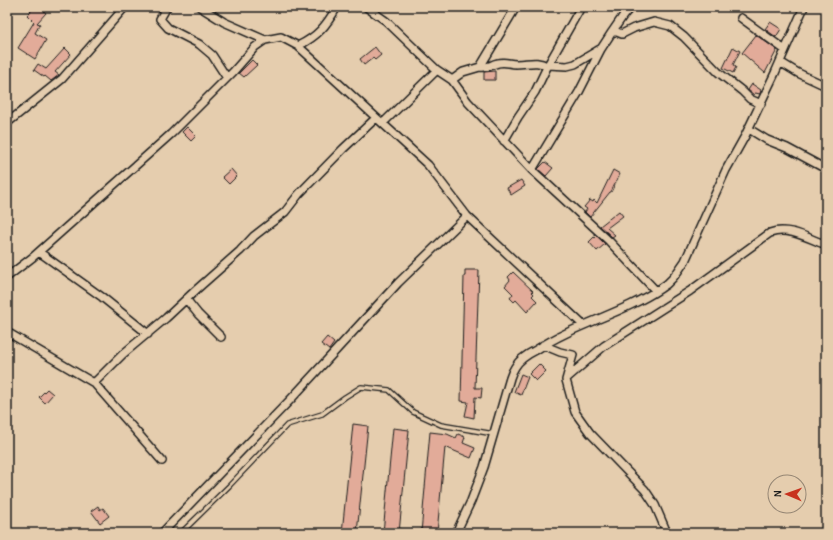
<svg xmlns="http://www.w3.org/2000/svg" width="833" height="540" font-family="'Patrick Hand',sans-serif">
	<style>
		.building { fill: #e2ab99; stroke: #1c1c1c }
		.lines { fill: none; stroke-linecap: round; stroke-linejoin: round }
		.lane-casing { stroke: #1c1c1c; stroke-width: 6 }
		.street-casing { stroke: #1c1c1c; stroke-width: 10 }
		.lane { stroke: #e5cdae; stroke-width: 3.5 }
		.street { stroke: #e5cdae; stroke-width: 7 }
	</style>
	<rect width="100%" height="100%" fill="#e5cdae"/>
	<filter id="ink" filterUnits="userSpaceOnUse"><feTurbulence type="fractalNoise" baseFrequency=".025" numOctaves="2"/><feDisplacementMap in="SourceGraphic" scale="8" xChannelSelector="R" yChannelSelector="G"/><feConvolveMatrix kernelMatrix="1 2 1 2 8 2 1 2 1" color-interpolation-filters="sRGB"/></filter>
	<g filter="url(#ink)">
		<path class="building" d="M35,7H40L46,13L37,23L40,24L35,33L46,40L35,59L18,48L34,22L27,15Z
			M770,22L781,29L776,37L765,29Z
			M756,35L777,50L765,73L742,53Z
			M375,47L381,55L375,60L373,58L364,65L360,59Z
			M733,47L740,51L733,65L736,67L733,73L723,68Z
			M65,48L71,54L55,72L59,75L51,81L45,76L44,77L34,70L38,64L46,69Z
			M252,60L257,65L244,77L239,73Z
			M495,71V80H484V72Z
			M752,84L761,90L760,94L755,93L754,95L748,90Z
			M187,127L196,136L191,141L182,132Z
			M545,162L553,168L546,176L538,169Z
			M231,169L237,176L229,184L222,177Z
			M613,170L620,174L611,192H610L590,217L585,212L587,209L584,207L590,200L593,202L594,200L597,203Z
			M521,180L525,186L511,195L507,188Z
			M619,211L623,216L607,228L615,235L612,237L600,226Z
			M597,236L605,244L597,251L589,242L594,237L595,238Z
			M465,270H479L475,388H482L481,398L475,397L474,418L465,416L468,402L461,401L464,276H465Z
			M513,272L533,291L532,292L534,294L532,296L537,301L527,312L516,300L514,302L510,298L513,294L505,286L510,280L508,277Z
			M327,337L334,343L329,350L321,344Z
			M539,364L546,371L536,381L529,374Z
			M521,374L528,377L521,395L514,392Z
			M47,389L53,394L45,403L39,397Z
			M353,424L368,426L357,533H342Z
			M393,428L409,430L399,533H383Z
			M430,432L447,434L456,438L458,434L465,437L463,443L475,448L471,458L445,447L437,533H421Z
			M98,506L100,510L103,508L109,516L100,523L91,511Z"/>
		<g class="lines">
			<g class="lane-casing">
				<path id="lane" d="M181,533L229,486L287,425L322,414L345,397L361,387L389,390L413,412L441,425L494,434"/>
			</g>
			<g class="street-casing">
				<path id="street" d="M167,7L160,19L168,28L199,44L212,55L227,78
					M200,7L224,22L265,40
					M366,7L386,21L437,70L452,80L468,102L532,170L609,241L656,291
					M741,18L785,50
					M612,32L623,16L631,7
					M298,46C318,36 326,26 337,7
					M780,62L798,73L826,86
					M548,65L567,66L575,64L600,49
					M480,67C491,68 489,65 498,63C506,61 509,64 516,64C528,64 537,60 547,66
					M452,80L463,72L480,67L516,7
					M7,123L62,79L125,7
					M383,123L437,70
					M749,129L767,140L787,148L826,169
					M504,141L518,117L535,92L548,65L581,7
					M532,170L579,92L601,49L612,32H617L622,34L634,28L654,22L670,26L684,37L718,72L742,91L750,99L761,104
					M39,252L102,297L148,334
					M7,277L33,257L171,134L233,72L255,47L265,40L281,37L298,46L428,165L467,216L583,325
					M186,299L198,314L221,337
					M7,332L94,383L162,461
					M543,345L560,352L573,355L566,380L575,412L590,433L645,490L655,505L667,533
					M567,378L604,346L690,291L770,233C788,226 808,238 826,245
					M94,383L123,354L166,318L197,289L240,251L254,236L285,212L299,194L343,149L376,118
					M162,533L292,398L398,283L467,216
					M456,533L471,501L484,467L510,378C511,375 513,370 515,367C519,360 528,354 536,350C575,324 622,314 661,288C672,282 678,271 685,261L726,170L745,136L775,73L804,7"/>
			</g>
			<use href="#lane" class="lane"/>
			<use href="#street" class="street"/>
		</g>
	</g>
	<rect width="833" height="540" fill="none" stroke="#e5cdae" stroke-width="24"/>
	<rect x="12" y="12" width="809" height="516" fill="none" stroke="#1c1c1c" stroke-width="1.5" filter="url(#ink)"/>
	<g transform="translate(787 494) rotate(272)"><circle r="19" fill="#e5cdae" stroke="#958674"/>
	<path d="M0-3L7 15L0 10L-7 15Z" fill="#c8321e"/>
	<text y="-6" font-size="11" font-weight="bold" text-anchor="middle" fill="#1c1c1c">N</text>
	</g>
</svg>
